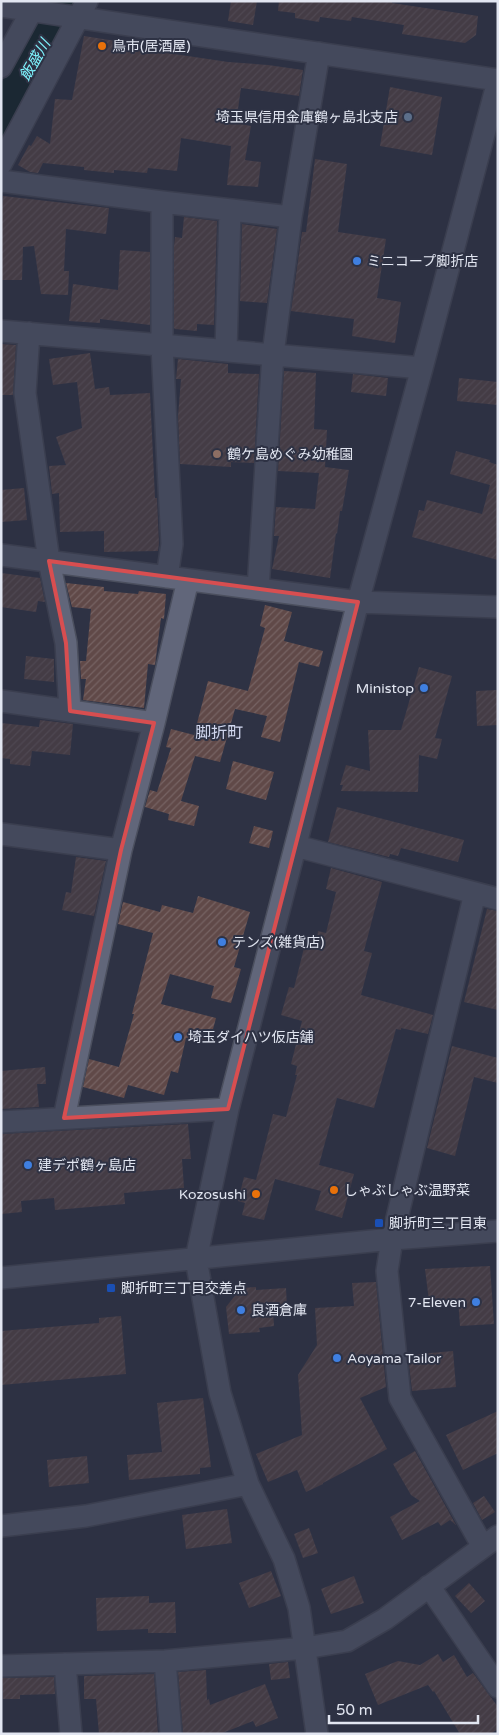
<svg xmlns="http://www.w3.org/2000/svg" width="499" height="1735" font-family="'Varela Round','Noto Sans JP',sans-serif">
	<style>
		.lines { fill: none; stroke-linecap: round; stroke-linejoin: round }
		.river { stroke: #051e20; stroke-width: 35 }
		.building { fill: url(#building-hatch) }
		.minor-casing { stroke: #4b4f5e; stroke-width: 24 }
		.minor { stroke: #61667a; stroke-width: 21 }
		.marked { fill: none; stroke: #d84e50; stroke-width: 4; stroke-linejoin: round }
		.food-dot { fill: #e8710a; stroke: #2e3244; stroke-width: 2 }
		.service-dot { fill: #5c6f8a; stroke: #2e3244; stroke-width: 2 }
		.shop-dot { fill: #3f7fe0; stroke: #2e3244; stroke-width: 2 }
		.education-dot { fill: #8d6e63; stroke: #2e3244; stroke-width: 2 }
		.transit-dot { fill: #1a4fb4; stroke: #2e3244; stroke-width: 2 }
		.labels { text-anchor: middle; stroke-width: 4; stroke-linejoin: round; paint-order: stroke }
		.poi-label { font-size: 14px; fill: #e2e6f1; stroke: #2e3244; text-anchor: start }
		.water-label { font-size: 15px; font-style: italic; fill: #7ef4fe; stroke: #2e3244 }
		.quarter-label { font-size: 16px; fill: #d1d7ee; stroke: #2e3244 }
	</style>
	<defs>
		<pattern id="building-hatch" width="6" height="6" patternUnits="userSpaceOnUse" patternTransform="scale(1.25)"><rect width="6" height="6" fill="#604948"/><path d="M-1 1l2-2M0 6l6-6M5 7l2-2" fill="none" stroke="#766363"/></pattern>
	</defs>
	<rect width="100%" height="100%" fill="#2e3244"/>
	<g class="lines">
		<path class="river" d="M1,118L69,1"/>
	</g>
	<path class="building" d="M231,1H257L253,25L228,21Z
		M279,1H392V3L478,16L476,35L465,43L402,34L404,25L352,17L351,21L320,17L319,22L295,18V13L278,11Z
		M84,36L154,47V51L228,62L268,65L303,70L299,96L241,88L236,123L251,126L245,160L261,162L258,187L227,185L231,146L181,138L177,171L148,168L147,173L114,170V173L84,170V167L43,163L38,173L30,172L18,165L29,145L31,146L37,136L50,144L55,99L72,100Z
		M390,87L442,97L432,155L380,146Z
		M315,159L347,164L338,232L386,239L377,298L401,302L395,343L352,336L354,319L291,311L302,232H306Z
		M3,196L109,208L106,234L66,229L64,271H69L68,295L41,294L34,246L23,247L22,280H1V216Z
		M184,217L217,221L214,325L197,324V331L175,329L174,328V246L175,237L182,238Z
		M242,224L277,229L267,303L240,301Z
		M120,250L150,252V325L100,319V323L69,321L73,284L118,290Z
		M1,344L16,345L13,395H1Z
		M90,353L95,389L109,387L110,395L150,393L155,498H157L159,543L158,551L104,552V531L60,532L59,493L52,494L49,466L66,465L56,437L82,428L77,382L53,385L49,359Z
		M178,359L228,364V373L259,374L254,463L231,462V467L180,464L178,416L181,379H176Z
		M284,371L316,373L314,429L327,430L325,467L349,470L342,511H340L337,534L336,533L330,578L272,569L279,536H274L276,507L315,509L319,473L278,471Z
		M353,374L388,378L386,396L351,392Z
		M459,378L498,382V405L457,401Z
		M456,451L490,460L489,462L498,465V560L412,537L419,510L424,511L427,500L482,514L490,485L450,474Z
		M24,488L27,520L1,522V490Z
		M1,573L40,578L45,602L38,601L36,612L1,607Z
		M66,583L104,587V591L138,594L139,591L166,594L164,619L161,618L155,665L148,664L144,708L83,700L86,679H81L80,661H86L91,609L72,607Z
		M265,605L292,612L284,641L323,651L319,667L299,662L280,742L261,737L267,716L235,709L220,762L195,756L181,801L199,806L194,826L168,820L169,814L145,807L150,790L157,792L171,748L166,747L171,729L194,735L208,681L248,691L265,628L260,626Z
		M26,656L54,659V682L24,679Z
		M419,667L452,676L435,738L442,739L437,759L419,755L418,792L341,791L343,785H340L346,765L370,771L368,730H401Z
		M498,690V725L477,726L476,691Z
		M40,720L73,724L70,755L32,751L30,766L10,764V759L1,758V723L39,727Z
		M233,761L274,772L266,800L226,789Z
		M337,807L464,840L458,862L401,848L398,856L390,854L389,857L328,842Z
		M254,826L273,831L269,848L249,843Z
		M76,857L106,861L94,916L62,910L66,892L71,893Z
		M331,868L382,882L364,951L372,953L361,995L433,1015L428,1034L401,1028V1030L396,1029L374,1108L337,1098L319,1165L354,1174L342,1218L315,1210L321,1191L275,1179L264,1220L242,1215L245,1203L238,1201L244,1177L256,1180L273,1114L286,1117L297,1075H295L297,1066L291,1064L302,1021L281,1015L289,987L294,988L307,936L317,939L318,931L326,933L336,892L326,889Z
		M198,896L250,912L234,967L241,969L231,1003L211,998L214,986L170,974L161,1004L216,1018L209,1044L186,1038L178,1073L171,1071L164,1095L128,1085L124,1098L83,1087L89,1059L119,1067L134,1014H132L153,933L118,924L123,902L160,912L162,905L193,913Z
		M487,909L498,911V1010L464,1002Z
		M452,1046L498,1058V1083L474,1077L455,1156L427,1148Z
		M45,1067L46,1084H37L39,1107L1,1109V1071Z
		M188,1124L191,1159H182L184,1188L124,1193L125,1204L55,1210L54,1198L21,1201L22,1212L1,1214V1134Z
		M490,1266L494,1324L460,1326L458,1299L429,1301L425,1269Z
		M376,1282L386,1387L360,1398L387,1449L323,1483V1484L306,1492L297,1470L268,1482L256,1454L302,1435L298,1375L317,1345L315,1308L354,1306L352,1283Z
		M256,1287V1290L286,1288L287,1308L273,1310L274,1326L259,1328L260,1332L229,1334L226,1307L241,1288Z
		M121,1316L126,1374L1,1385V1331L99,1323V1318Z
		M453,1351L456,1387L412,1391L408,1355Z
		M203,1398L211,1467L200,1468V1474L129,1480L127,1455L162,1452L157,1403Z
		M498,1411V1453L463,1470L446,1435Z
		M415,1451L456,1525L450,1520L441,1526L438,1522L402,1540L390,1517L420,1501L411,1495L393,1464Z
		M87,1456L89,1483L49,1487L47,1460Z
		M484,1496L495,1512L482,1520L473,1503Z
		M227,1509L232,1543L186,1549L182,1515Z
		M309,1528L318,1553L303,1558L294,1534Z
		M271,1571L281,1596L249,1608L239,1583Z
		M354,1576L364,1603L331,1614L321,1589Z
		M469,1583L485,1601L471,1613L455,1596Z
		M149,1596V1603L175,1602L176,1633H148V1629L97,1631L96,1598Z
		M438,1654L443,1662L454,1655L467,1677L473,1673L498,1707V1729L490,1734H460L434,1691L433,1692L428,1685L378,1705L365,1674L398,1661L420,1665Z
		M288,1662L290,1678L271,1680L269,1664Z
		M206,1670L207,1700L209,1699L210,1705L265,1684L278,1718L256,1727L253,1721L220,1734H183L178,1672Z
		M154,1674L158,1734H99L96,1699H84V1676Z
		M54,1677L55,1694L20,1695V1699H3L2,1678Z"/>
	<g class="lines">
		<g class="minor-casing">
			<path id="minor" d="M1,6L498,80
				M1,67L37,1
				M1,164L87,1
				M1,181L162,202L291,217
				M162,202V346L172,544L167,577
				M1,331L422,368
				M29,333L25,393L49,561L66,643L70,711
				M226,350L230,210
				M1,555L358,602L498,607
				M258,589L273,354L291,217L319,53
				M1,701L154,723
				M1,834L121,850
				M296,846L498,899
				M475,893L392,1239L387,1271L400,1398L483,1547
				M64,1118L121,850L154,723L188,580
				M1,1122L228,1109
				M1,1278L392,1239L498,1231
				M1,1526L86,1516L248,1484
				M429,1586L498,1687
				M165,1661L171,1734
				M65,1664L71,1734
				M1,1666L165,1661L305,1648L347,1641L385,1619L498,1536
				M317,1734L299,1608L284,1559L248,1484L220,1393L196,1259L228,1109L358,602L422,368L498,81"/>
		</g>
		<use href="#minor" class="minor"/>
	</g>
	<path d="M0 0H499V1735H0ZM49,561L358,602L228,1109L64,1118L121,850L154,723L70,711L66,643Z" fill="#2e3244" fill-opacity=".55" fill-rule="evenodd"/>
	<path class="marked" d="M49,561L358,602L228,1109L64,1118L121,850L154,723L70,711L66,643Z"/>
	<g class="food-dot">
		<circle cx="102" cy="46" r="5"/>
		<circle cx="334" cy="1190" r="5"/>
		<circle cx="256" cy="1194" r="5"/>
	</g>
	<circle class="service-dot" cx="408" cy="117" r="5"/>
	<g class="shop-dot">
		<circle cx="357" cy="261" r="5"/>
		<circle cx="424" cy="688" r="5"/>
		<circle cx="222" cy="942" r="5"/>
		<circle cx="178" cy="1037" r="5"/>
		<circle cx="28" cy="1165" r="5"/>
		<circle cx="476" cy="1302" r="5"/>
		<circle cx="241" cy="1310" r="5"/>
		<circle cx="337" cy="1358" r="5"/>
	</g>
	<circle class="education-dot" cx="217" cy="454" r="5"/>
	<g class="transit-dot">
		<rect x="374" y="1218" width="10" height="10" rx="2.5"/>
		<rect x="106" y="1283" width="10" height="10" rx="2.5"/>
	</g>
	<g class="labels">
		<g class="poi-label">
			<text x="112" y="51">鳥市(居酒屋)</text>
			<text x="398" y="122" text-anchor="end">埼玉県信用金庫鶴ヶ島北支店</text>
			<text x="367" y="266">ミニコープ脚折店</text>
			<text x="227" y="459">鶴ケ島めぐみ幼稚園</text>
			<text x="414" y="693" text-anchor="end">Ministop</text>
			<text x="232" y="947">テンズ(雑貨店)</text>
			<text x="188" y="1042">埼玉ダイハツ仮店舗</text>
			<text x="38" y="1170">建デポ鶴ヶ島店</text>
			<text x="344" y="1195">しゃぶしゃぶ温野菜</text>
			<text x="246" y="1199" text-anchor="end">Kozosushi</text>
			<text x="389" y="1228">脚折町三丁目東</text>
			<text x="121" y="1293">脚折町三丁目交差点</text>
			<text x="466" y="1307" text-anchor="end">7-Eleven</text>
			<text x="251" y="1315">良酒倉庫</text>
			<text x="347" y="1363">Aoyama Tailor</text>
		</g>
		<g class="water-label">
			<text transform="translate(35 60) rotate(-60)" y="5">飯盛川</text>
		</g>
		<g class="quarter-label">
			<text x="219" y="738">脚折町</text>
		</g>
	</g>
	<rect width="499" height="1735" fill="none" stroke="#e2e6f1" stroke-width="5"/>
	<path d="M329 1715v8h149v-8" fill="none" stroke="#e2e6f1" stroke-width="2.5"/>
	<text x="336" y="1715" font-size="15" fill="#e2e6f1" stroke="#2e3244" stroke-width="4" paint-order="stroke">50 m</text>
</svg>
